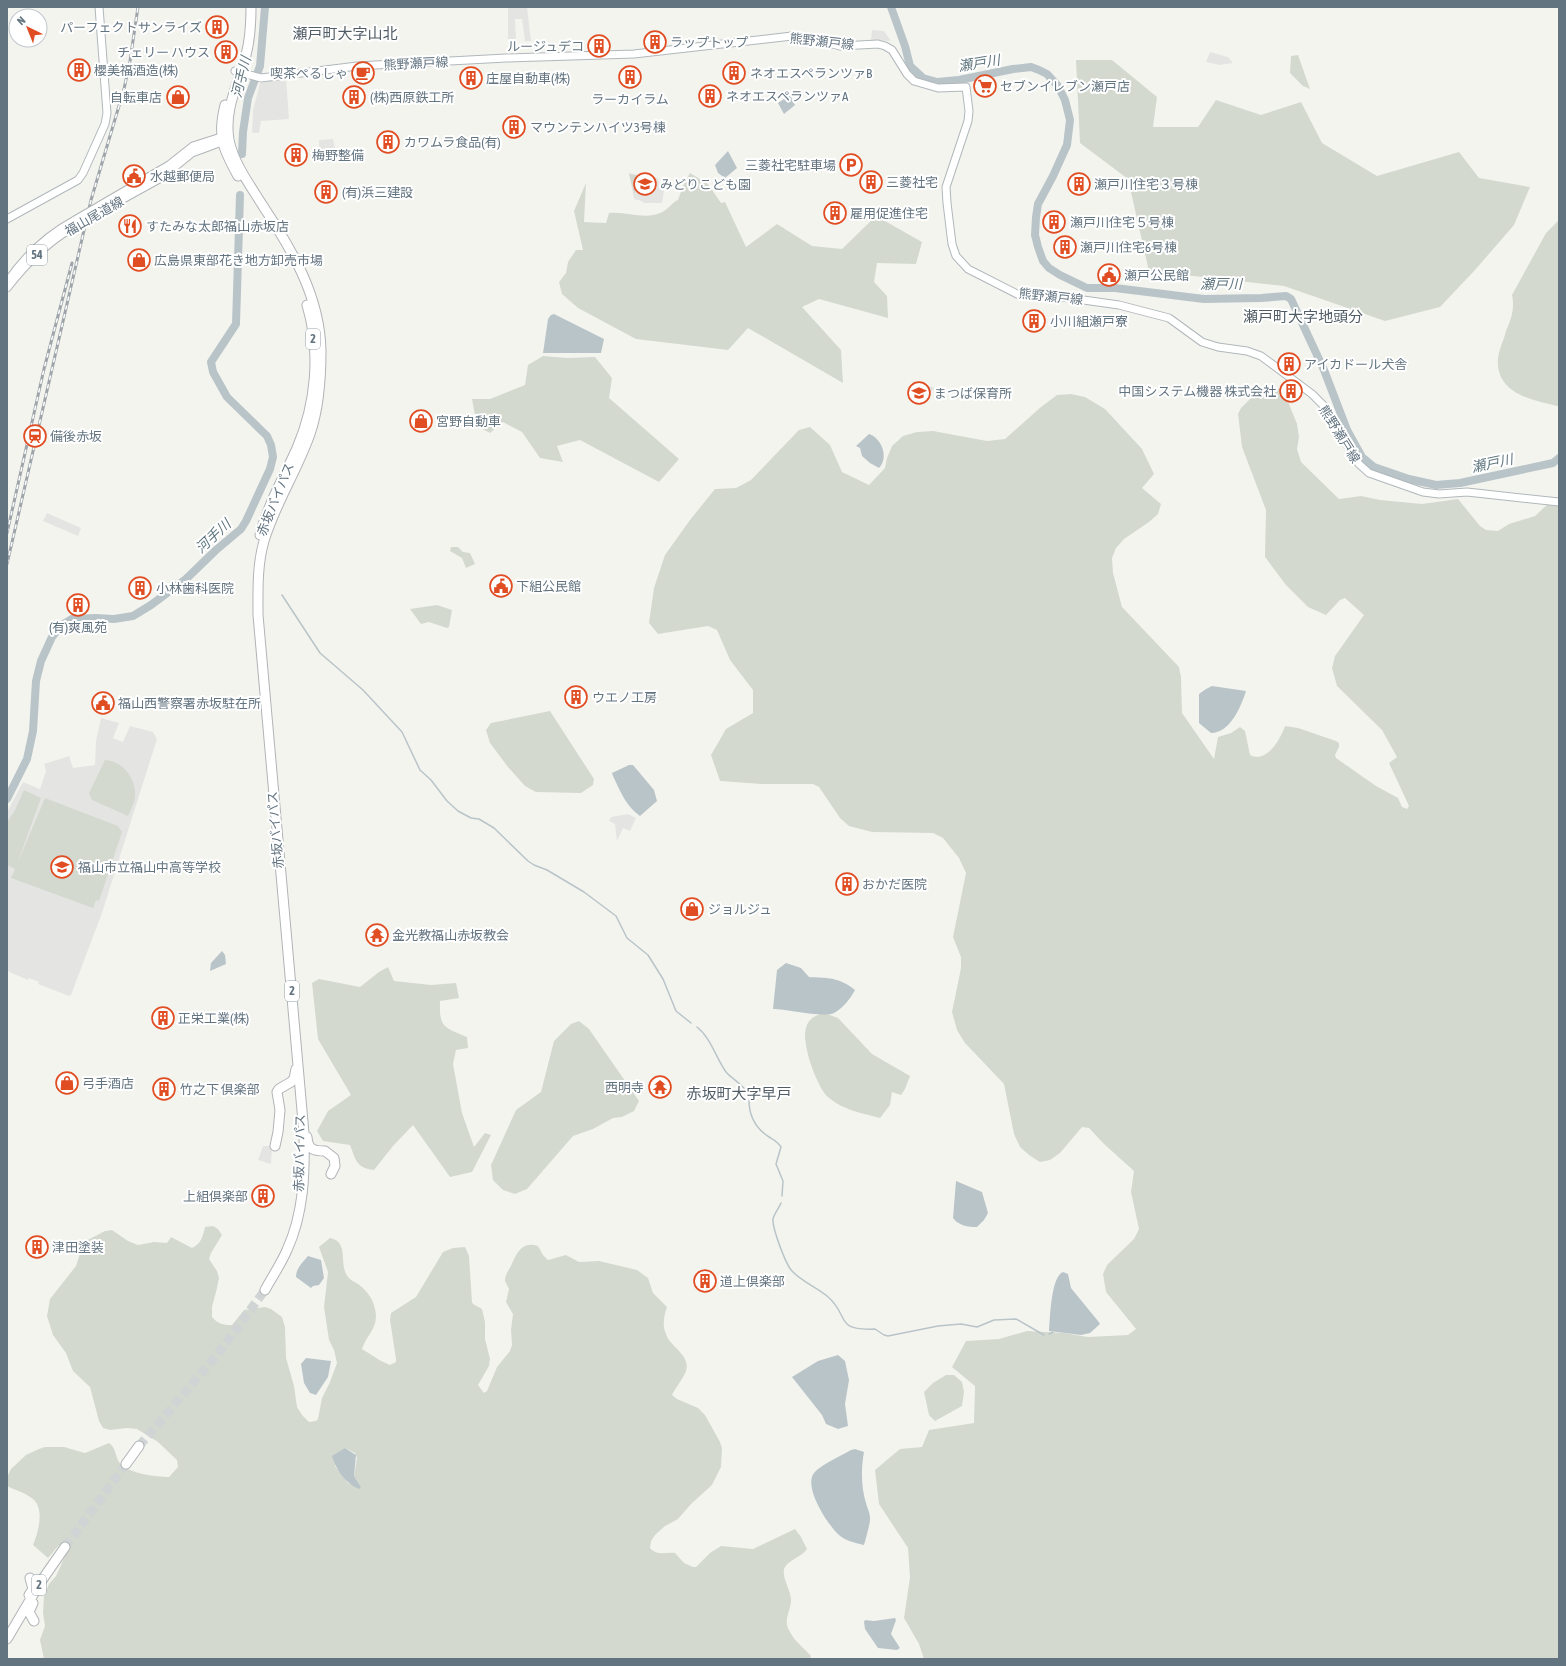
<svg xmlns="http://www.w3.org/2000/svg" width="1566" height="1666" font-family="'Asap Condensed','Noto Sans JP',sans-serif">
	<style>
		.built { fill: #e4e5e3 }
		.green { fill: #d3d9cf; fill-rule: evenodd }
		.water { fill: #b9c4c9 }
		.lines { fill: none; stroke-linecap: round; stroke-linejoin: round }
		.stream { stroke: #b9c4c9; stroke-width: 1.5 }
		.river { stroke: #b9c4c9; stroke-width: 8 }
		.highway-tunnel { stroke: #d0d4d4; stroke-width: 9; stroke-dasharray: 9 4.5; stroke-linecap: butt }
		.secondary-casing { stroke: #b1b7bb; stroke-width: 9 }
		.primary-casing { stroke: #b0b5b8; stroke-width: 9 }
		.highway-casing { stroke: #b0b4b7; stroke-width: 11 }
		.secondary { stroke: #fff; stroke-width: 7 }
		.primary { stroke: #fff; stroke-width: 7 }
		.highway { stroke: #fff; stroke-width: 9 }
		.rail-casing { stroke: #9ea5aa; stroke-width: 3 }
		.rail { stroke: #fff; stroke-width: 1.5; stroke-dasharray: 4.5; stroke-linecap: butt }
		.primary-bridge-casing { stroke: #b0b5b8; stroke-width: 9; stroke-linecap: butt }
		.primary-bridge { stroke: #fff; stroke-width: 7 }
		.labels { text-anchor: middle; stroke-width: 4; stroke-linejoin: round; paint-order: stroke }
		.shield { fill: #fff; stroke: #929ea7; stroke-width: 1 }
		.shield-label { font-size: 12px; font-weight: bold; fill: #637481 }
		.poi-label { font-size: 13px; fill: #637481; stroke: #fff; text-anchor: start }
		.street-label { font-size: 13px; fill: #637481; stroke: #fff }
		.water-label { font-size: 14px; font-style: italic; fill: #5f767f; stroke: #fff }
		.quarter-label { font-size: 15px; fill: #515d66; stroke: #fff }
	</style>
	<rect width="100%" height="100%" fill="#f4f4ef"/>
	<path class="built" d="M508,7H527L531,41H525L522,19H515L516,39H508Z
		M872,30L884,31L891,41L871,40Z
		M1210,52L1228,57L1233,63L1220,65L1206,62Z
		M286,78L289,119L261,121L259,133H252L253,110L260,83Z
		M333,139L338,162L320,163L319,140Z
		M629,173L658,178L660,189L664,191L662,203H644L642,201L634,199Z
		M913,381L935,388L919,403L908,399Z
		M47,513L81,528L78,536L43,521Z
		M101,718L119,723L113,738L123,742L130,726L153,732L157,739L102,913L71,995L69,996L38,984L39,982L29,978L28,980L7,971V812L23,782L40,789L46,771L44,764L69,756L73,768L95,765L96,741Z
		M628,814L636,818L630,831L623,828L617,841L615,824L609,821L611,817Z
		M263,1146H272L271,1164L258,1160Z"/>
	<path class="green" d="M1298,55L1310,89L1303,86L1290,73L1291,56Z
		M1076,60H1112L1157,97L1153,127H1198L1216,100L1261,115L1301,102L1322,143L1377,176L1459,152L1479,178L1530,187L1514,225L1475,270L1440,307L1385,321L1284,286L1149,271L1128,179L1080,143Z
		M690,173L708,184L721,203L725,202L746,247L777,224L812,246L842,249L876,216L922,242L916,264L877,263L874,282L887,296L888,318L819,299L802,307L841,350L843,383L748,328L728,350L636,339L578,308L562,294L559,282L566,273L568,262L576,250H583L574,211L586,183L584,222L606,223L609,213C626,211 644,220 660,213C667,211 671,203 678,200L683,186Z
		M629,174L651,178L650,190L641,189V185H636L635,193H634Z
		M1559,220V406H1557C1531,400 1495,393 1498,358C1499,349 1504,340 1506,331C1511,319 1515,309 1512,295L1546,233Z
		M543,356L567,358L595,357L612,378L609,398L679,459L659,482L580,440L557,446L563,462L540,458L522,432L503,422L490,433L477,426L472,399H490L525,385L528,365Z
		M1260,389H1280L1287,399L1297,424L1299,437L1297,449L1301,462L1339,499L1361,496L1380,500L1422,504L1458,499L1480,526L1486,530L1498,531L1509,524L1535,516L1549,503H1559V1659H924L919,1644L904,1618L910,1577L908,1548L879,1504L875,1470L900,1449L922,1447L929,1430L974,1423L975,1386L952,1367L966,1341L999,1339L1027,1331L1064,1333L1088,1337L1128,1335L1136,1329L1106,1292L1103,1274L1107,1265L1134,1239L1139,1229L1131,1192L1134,1171L1103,1143L1089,1128L1082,1127L1060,1153L1050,1160L1040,1162L1029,1155L1020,1147L1014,1134L1004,1084L965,1043L957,1030L952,1012L961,968V957L953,937L966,873L959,858L943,838L933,833L872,832L849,826L840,818L819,787L813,784H762L720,781L711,755L726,729L753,713V690L730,660L717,630L708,626L658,634L649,623L654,588L665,555L690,520L715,489L736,488L751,480L799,430L810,427L830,445L842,472L869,485L885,468L887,458L892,446L903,436L917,432L933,431L987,441L1005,439L1041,407L1057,395L1071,394L1085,397L1105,409L1142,449L1154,474L1142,488L1161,504L1158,514L1149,522L1124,539L1116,548L1112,558L1113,573L1122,607L1179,667L1181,677L1182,713L1214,759L1218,737L1231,733L1240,727L1245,731L1250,755C1267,764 1281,738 1285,726L1298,728L1336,741L1339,743V747L1335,755L1336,758L1376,786L1398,798L1402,807L1407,809L1409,806L1389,763L1397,757L1382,730L1337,686L1332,668L1335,656L1364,615L1345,598L1340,600L1326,615L1308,607L1286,585L1265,557L1266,510L1242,447L1238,414L1241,408Z
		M451,547H458L463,552L470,553L475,564L466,568L462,558L450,551Z
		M437,605L452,610L449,627L447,628L429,622L421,624L410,609Z
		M550,711L594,779L593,785L581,793L536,792L525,786L508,767L490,743L486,730L491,723Z
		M105,760C124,761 137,780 135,798C134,804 130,811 128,816L92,800L89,793Z
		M24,790L41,798L17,864L45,798L118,826L122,832L99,901L96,900L93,908L11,878L15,869L7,865V822L15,810Z
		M388,967L394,981L431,985L456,983L459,998L440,1001C439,1028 444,1027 467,1037L468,1048L456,1050L453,1064L462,1113L474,1147L485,1133L491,1135L472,1172L450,1177L413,1125L393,1146L374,1170C356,1168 356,1160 350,1145L323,1141L317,1131L328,1111L351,1095L318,1039L312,983L319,979L360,987L379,972Z
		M824,1013L838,1018L872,1054L910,1076L905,1089L901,1095L892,1092L890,1105L880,1118C862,1113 843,1110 829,1098C817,1088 801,1043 806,1028C808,1019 816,1015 824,1013Z
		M579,1021L589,1029L639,1101L634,1111L622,1117L613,1118L593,1129L573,1136L527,1189L515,1194L503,1190L493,1180L491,1165L516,1110L541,1092L554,1041L571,1024Z
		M213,1226L218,1229L222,1235L211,1253L209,1259L217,1271L219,1278L217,1288L212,1307V1317C218,1324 223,1325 232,1325L244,1310L265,1307L271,1309L282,1317L285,1327L286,1358L294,1386L297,1407L302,1415L309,1422L316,1421L318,1419L322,1398L330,1382L337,1363L334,1350L329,1340L324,1307L328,1272L319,1247L330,1238C350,1242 338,1264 348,1277C350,1280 355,1282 358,1284C369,1292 375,1302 376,1316C376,1330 366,1336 362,1349L381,1361L390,1365L396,1362V1359L390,1320L391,1313L416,1297L443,1252L453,1248L465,1247L469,1256L472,1302L473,1304L482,1309L485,1322V1339L490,1359L489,1366L478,1385L484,1393L487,1391L497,1367L510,1351L512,1345L511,1330L513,1314L506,1302L509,1289L505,1281C505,1275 508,1271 511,1266C516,1255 521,1240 538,1246L543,1255L548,1260L566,1255L579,1262L599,1261L637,1270L648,1278L653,1293L667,1307C664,1316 662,1325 666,1334C670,1347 691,1355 686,1371C683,1379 676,1387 672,1395L677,1399L698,1408L705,1415L720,1442L722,1448L721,1467L712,1485L691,1504L678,1519L665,1526L655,1535L651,1541L650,1548C657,1556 665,1552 675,1553L684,1563L693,1567H696L710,1553L721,1546L753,1549L795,1529L801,1537L807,1549C802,1557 790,1559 785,1567C780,1575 791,1590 791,1600C791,1610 783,1620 789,1630C794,1641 803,1647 811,1656L810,1659H44L40,1640L45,1626L43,1613L44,1596L49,1584L56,1576L67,1552L59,1545L48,1558L33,1545C38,1533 45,1509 33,1499C26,1493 15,1490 7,1486V1477L11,1469L26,1455L39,1449L45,1447H64L85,1453L109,1443C116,1448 115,1455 119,1462C125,1473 157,1477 169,1477L178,1467L177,1460L158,1442L137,1429L127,1428L110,1430L103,1428L99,1421L90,1387L73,1371L66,1353L53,1335L47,1316L50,1299L76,1266L84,1242L105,1231L112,1230L128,1241L138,1245L154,1242L167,1243L171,1237L192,1248C201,1244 203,1236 205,1227ZM345,1448L355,1453L357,1458L354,1476L361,1487L348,1483L335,1466Z
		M946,1375H954L962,1382L964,1392L962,1406L935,1421L929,1415L924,1392L933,1383Z"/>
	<path class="water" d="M790,95L795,105L784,114L778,103Z
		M728,151L737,168L725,178L718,173L715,165Z
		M554,314L604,339L601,353H543L548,319L551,315Z
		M869,434C882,438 889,458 879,468L870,463L862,456L860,448L856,446Z
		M1212,686L1246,691C1241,707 1230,733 1211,733L1199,723V694L1206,689Z
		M629,765H633L654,790L657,801L640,816C626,806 620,791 613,776L612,773Z
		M222,951L225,955L226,964L210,971L211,963Z
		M786,963L801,968L809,977C828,978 839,977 855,990C851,998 843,1008 834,1013C824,1018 786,1009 773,1009L777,970Z
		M956,1181L982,1192L988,1213L984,1220L977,1227C968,1227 959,1226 953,1218Z
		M308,1256L321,1260L324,1278L319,1285L313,1286L311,1288L296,1277C296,1268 303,1262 308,1256Z
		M1063,1272L1068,1274L1071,1288L1098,1321L1100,1324L1090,1333L1081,1335L1049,1331C1050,1319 1051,1276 1063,1272Z
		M838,1355L845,1361L849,1380L845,1404L848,1426L838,1429L826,1424L822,1415L792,1377L818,1361Z
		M306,1358L331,1361L328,1377L316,1395L310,1393L304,1383L301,1364Z
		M345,1448L356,1455L354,1476L361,1487L359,1489C344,1482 337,1471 332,1456Z
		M855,1449L864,1452C861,1468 861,1487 866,1503C867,1508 870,1512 870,1518C871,1520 865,1542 864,1545C856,1543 845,1541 839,1535C828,1525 803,1487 814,1473C819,1466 842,1455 851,1450Z
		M895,1618L896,1620L891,1634L900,1648L897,1650L878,1648L865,1629L864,1622L865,1620L874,1621Z"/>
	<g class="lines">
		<path class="stream" d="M282,595L320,653L363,690L402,732L420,770L431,780L447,801L458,811L471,818L479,819L494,828L528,861L534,865L547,870L584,892L616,916L627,938L648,955L663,979L676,1011L691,1023
			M697,1027C711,1038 716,1058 726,1072C733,1080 743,1084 748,1094
			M749,1100C749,1116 755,1128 769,1137C774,1140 778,1142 781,1147L776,1164L783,1181L782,1196
			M781,1203C779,1208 774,1214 773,1219C772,1228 786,1265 792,1271C801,1281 816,1287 827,1296C851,1316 833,1331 875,1329L884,1335L888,1336L938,1326L961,1324L977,1327L994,1320L1016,1319L1044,1335
			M1049,1334L1053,1332"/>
		<path class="river" d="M891,7L905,46L910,66L923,78L937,82L959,80L1013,69L1031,67L1039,70L1047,74L1058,86L1065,100L1070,120L1067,145L1053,176L1038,204L1036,217L1035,235L1038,247L1043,261L1049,268L1060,275L1087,288H1115L1204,299L1261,298L1286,296L1291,299L1324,370L1347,430L1362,457L1374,467L1409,479L1436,485L1460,483L1553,463L1559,458
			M242,154L243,132L248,98L260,66L265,7
			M7,799L27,759L33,731L36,681L41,661L52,637L62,625L72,619L95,618L114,619L133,616L151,605L186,579L216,550L241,529L246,521L270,469L273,457L271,445L267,436L227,397L213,372L211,362L236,324L240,195"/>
		<path class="highway-tunnel" d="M139,1446L217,1355L265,1290
			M65,1547L126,1464"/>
		<g class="secondary-casing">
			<path id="secondary" d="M235,71L261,78L357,66L506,58L634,54L792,36L806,37L840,46L878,44L885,46L892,50L907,74L914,81L938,88L966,87L969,111L968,121L946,187L947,203L952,244L956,256L968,269L1019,295L1062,297L1119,305L1169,318L1202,342L1218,347L1247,351L1261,356L1312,394L1324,406L1359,464L1369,473L1423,492L1439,494L1467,492L1559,502
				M7,219L78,180L83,173L105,124L107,113L99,7"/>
		</g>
		<g class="primary-casing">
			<path id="primary" d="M99,206L169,165L193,146L221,137L227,138
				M96,214L161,178L192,153L227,140
				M7,282C25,256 47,235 75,220
				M7,288C25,265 46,243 72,228"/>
		</g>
		<g class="highway-casing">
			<path id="highway" d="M251,7C251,23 250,40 246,55C238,84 224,109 229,140C234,164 250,185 263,206C292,250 320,296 321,351C321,379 319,408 310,434C297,471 275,504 264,541C257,565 258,591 258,615L304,1133C305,1173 304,1213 287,1250C281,1264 272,1277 265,1290
				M225,105C217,137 223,149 238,176
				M260,535C268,504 284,477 297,448C316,404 321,352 307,305
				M307,1137C308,1150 314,1151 325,1151L334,1158L335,1166L331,1174
				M275,1146L278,1132L280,1110L277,1092L279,1089L291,1082L294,1079L296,1069
				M126,1464L139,1446
				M29,1595L33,1589L30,1578
				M33,1603L29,1612L34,1621
				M7,1639L40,1583L65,1547"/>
		</g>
		<use href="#secondary" class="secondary"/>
		<use href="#primary" class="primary"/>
		<use href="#highway" class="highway"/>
		<g class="rail-casing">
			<path id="rail" d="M7,533L44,369L72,263
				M7,564L91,200L124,89L130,61L138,7"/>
		</g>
		<use href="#rail" class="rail"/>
		<g class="primary-bridge-casing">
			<path id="primary-bridge" d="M75,220L99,206
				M72,228L96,214"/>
		</g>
		<use href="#primary-bridge" class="primary-bridge"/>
	</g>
	<defs>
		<g id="building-ring" transform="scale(1.15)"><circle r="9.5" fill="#fff" stroke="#e14d22" stroke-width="1.5"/><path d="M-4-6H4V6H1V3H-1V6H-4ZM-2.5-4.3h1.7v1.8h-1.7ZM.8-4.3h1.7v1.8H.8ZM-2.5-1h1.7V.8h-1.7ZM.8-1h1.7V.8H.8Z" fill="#e14d22"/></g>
		<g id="cafe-ring" transform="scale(1.15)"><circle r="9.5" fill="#fff" stroke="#e14d22" stroke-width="1.5"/><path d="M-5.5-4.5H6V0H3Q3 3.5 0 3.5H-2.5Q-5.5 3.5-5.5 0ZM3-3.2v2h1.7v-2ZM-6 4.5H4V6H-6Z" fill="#e14d22"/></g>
		<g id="supermarket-ring" transform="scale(1.15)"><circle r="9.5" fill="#fff" stroke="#e14d22" stroke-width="1.5"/><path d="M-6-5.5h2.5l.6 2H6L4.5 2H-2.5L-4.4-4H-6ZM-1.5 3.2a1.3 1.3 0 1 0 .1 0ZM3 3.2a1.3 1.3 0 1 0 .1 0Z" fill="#e14d22"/></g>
		<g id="shop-ring" transform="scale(1.15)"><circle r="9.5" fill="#fff" stroke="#e14d22" stroke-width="1.5"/><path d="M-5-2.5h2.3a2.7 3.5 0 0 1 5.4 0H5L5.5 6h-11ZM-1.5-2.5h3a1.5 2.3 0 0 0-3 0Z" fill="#e14d22"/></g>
		<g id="parking-ring" transform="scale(1.15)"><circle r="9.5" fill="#fff" stroke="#e14d22" stroke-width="1.5"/><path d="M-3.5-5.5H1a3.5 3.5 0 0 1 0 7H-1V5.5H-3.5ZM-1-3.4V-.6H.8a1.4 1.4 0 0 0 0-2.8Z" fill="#e14d22"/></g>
		<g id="civic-ring" transform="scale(1.15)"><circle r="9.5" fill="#fff" stroke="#e14d22" stroke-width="1.5"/><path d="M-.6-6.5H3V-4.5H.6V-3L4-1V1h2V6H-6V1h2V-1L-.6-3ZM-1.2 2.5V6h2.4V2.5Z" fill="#e14d22"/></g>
		<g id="school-ring" transform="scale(1.15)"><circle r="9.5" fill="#fff" stroke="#e14d22" stroke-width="1.5"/><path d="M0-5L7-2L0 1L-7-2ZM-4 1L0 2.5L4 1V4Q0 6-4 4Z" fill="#e14d22"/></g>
		<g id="restaurant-ring" transform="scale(1.15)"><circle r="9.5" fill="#fff" stroke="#e14d22" stroke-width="1.5"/><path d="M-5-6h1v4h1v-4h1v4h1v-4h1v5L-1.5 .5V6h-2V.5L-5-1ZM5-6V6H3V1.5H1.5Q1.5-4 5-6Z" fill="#e14d22"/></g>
		<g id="station-ring" transform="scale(1.15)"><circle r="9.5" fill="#fff" stroke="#e14d22" stroke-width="1.5"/><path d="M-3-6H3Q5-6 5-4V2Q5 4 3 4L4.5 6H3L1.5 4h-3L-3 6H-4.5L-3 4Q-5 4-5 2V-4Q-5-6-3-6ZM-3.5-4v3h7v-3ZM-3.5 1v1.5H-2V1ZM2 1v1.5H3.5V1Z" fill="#e14d22"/></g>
		<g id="temple-ring" transform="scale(1.15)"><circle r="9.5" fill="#fff" stroke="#e14d22" stroke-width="1.5"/><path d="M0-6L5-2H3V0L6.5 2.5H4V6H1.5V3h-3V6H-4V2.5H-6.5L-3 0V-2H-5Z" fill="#e14d22"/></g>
	</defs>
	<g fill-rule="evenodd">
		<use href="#building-ring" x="217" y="27"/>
		<use href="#building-ring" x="655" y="42"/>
		<use href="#building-ring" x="599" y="46"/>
		<use href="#building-ring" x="226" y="52"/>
		<use href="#building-ring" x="79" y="70"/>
		<use href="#cafe-ring" x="363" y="73"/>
		<use href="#building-ring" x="734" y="73"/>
		<use href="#building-ring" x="630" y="77"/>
		<use href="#building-ring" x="471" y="78"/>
		<use href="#supermarket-ring" x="985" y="86"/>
		<use href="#building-ring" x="710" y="96"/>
		<use href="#shop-ring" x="178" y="97"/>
		<use href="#building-ring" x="354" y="97"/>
		<use href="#building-ring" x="514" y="127"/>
		<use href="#building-ring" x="388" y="142"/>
		<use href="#building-ring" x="296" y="155"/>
		<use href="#parking-ring" x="851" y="165"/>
		<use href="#civic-ring" x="134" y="176"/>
		<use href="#building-ring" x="871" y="182"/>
		<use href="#school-ring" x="645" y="184"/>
		<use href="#building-ring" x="1079" y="184"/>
		<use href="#building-ring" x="326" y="192"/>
		<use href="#building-ring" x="835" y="213"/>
		<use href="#building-ring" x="1054" y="222"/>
		<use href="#restaurant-ring" x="130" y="226"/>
		<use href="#building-ring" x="1065" y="247"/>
		<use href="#shop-ring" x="139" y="260"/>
		<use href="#civic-ring" x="1109" y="275"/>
		<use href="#building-ring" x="1034" y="321"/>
		<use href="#building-ring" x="1289" y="364"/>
		<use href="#building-ring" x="1291" y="391"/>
		<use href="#school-ring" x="919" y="393"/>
		<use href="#shop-ring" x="421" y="421"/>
		<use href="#station-ring" x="35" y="436"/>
		<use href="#civic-ring" x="501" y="586"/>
		<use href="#building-ring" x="140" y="588"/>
		<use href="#building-ring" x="78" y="605"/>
		<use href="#building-ring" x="576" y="697"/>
		<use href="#civic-ring" x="103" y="703"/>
		<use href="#school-ring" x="62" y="867"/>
		<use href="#building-ring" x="847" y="884"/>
		<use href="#shop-ring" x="692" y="909"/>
		<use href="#temple-ring" x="377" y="935"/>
		<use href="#building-ring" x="163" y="1018"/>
		<use href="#shop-ring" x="67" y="1083"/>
		<use href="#temple-ring" x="660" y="1087"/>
		<use href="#building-ring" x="164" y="1089"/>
		<use href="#building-ring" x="263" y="1196"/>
		<use href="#building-ring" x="37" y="1247"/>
		<use href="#building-ring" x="705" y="1281"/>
	</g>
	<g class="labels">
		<g class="shield">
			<rect x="27" y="245" width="20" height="20" rx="3"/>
			<rect x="306" y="329" width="14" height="20" rx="3"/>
			<rect x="285" y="981" width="14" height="20" rx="3"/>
			<rect x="32" y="1575" width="14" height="20" rx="3"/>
		</g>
		<g class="shield-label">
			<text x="37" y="259">54</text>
			<text x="313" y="343">2</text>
			<text x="292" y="995">2</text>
			<text x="39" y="1589">2</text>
		</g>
		<g class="poi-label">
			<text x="202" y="32" text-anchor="end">パーフェクトサンライズ</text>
			<text x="670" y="47">ラップトップ</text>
			<text x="584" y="51" text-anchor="end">ルージュデコ</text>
			<text x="210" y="57" text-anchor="end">チェリー ハウス</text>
			<text x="94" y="75">櫻美福酒造(株)</text>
			<text x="348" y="78" text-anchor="end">喫茶ぺるしゃ</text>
			<text x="750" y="78">ネオエスペランツァB</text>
			<text x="486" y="83">庄屋自動車(株)</text>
			<text x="1000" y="91">セブンイレブン瀬戸店</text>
			<text x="726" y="101">ネオエスペランツァA</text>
			<text x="162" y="102" text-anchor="end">自転車店</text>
			<text x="370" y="102">(株)西原鉄工所</text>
			<text x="630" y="104" text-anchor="middle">ラーカイラム</text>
			<text x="530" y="132">マウンテンハイツ3号棟</text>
			<text x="404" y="147">カワムラ食品(有)</text>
			<text x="312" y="160">梅野整備</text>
			<text x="836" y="170" text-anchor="end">三菱社宅駐車場</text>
			<text x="150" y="181">水越郵便局</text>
			<text x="886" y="187">三菱社宅</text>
			<text x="660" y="189">みどりこども園</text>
			<text x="1094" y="189">瀬戸川住宅３号棟</text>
			<text x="342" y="197">(有)浜三建設</text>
			<text x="850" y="218">雇用促進住宅</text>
			<text x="1070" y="227">瀬戸川住宅５号棟</text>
			<text x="146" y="231">すたみな太郎福山赤坂店</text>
			<text x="1080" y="252">瀬戸川住宅6号棟</text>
			<text x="154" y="265">広島県東部花き地方卸売市場</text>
			<text x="1124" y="280">瀬戸公民館</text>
			<text x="1050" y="326">小川組瀬戸寮</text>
			<text x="1304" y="369">アイカドール犬舎</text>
			<text x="1276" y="396" text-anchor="end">中国システム機器 株式会社</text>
			<text x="934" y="398">まつば保育所</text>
			<text x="436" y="426">宮野自動車</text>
			<text x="50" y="441">備後赤坂</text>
			<text x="516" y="591">下組公民館</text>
			<text x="156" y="593">小林歯科医院</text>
			<text x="78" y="632" text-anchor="middle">(有)爽風苑</text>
			<text x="592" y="702">ウエノ工房</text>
			<text x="118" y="708">福山西警察署赤坂駐在所</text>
			<text x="78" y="872">福山市立福山中高等学校</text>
			<text x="862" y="889">おかだ医院</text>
			<text x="708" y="914">ジョルジュ</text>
			<text x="392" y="940">金光教福山赤坂教会</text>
			<text x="178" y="1023">正栄工業(株)</text>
			<text x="82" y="1088">弓手酒店</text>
			<text x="644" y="1092" text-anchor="end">西明寺</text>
			<text x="180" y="1094">竹之下 倶楽部</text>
			<text x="248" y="1201" text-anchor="end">上組倶楽部</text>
			<text x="52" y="1252">津田塗装</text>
			<text x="720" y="1286">道上倶楽部</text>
		</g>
		<g class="street-label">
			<text transform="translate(822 41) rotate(6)" y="5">熊野瀬戸線</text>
			<text transform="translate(416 63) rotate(-3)" y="5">熊野瀬戸線</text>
			<text transform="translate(94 216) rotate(-30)" y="5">福山尾道線</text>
			<text transform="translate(1051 296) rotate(6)" y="5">熊野瀬戸線</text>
			<text transform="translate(1340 434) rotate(58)" y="5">熊野瀬戸線</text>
			<text transform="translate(275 499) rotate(-68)" y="5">赤坂バイパス</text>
			<text transform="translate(275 830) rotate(-95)" y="5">赤坂バイパス</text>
			<text transform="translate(299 1153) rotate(-89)" y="5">赤坂バイパス</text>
		</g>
		<g class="water-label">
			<text transform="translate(979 63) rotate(-9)" y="5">瀬戸川</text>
			<text transform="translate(241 77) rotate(-76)" y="5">河手川</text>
			<text x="1221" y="289">瀬戸川</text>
			<text transform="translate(1492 463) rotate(-12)" y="5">瀬戸川</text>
			<text transform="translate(213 536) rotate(-43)" y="5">河手川</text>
		</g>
		<g class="quarter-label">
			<text x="345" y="39">瀬戸町大字山北</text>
			<text x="1303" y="322">瀬戸町大字地頭分</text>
			<text x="739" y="1099">赤坂町大字早戸</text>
		</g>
	</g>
	<rect width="1566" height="1666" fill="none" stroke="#637481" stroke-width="16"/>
	<g transform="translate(28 28) rotate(317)"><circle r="19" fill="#ffffff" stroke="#c1c7cd"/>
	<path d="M0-3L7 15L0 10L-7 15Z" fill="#e14d22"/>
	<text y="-6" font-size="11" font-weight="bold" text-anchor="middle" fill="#637481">N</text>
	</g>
</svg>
